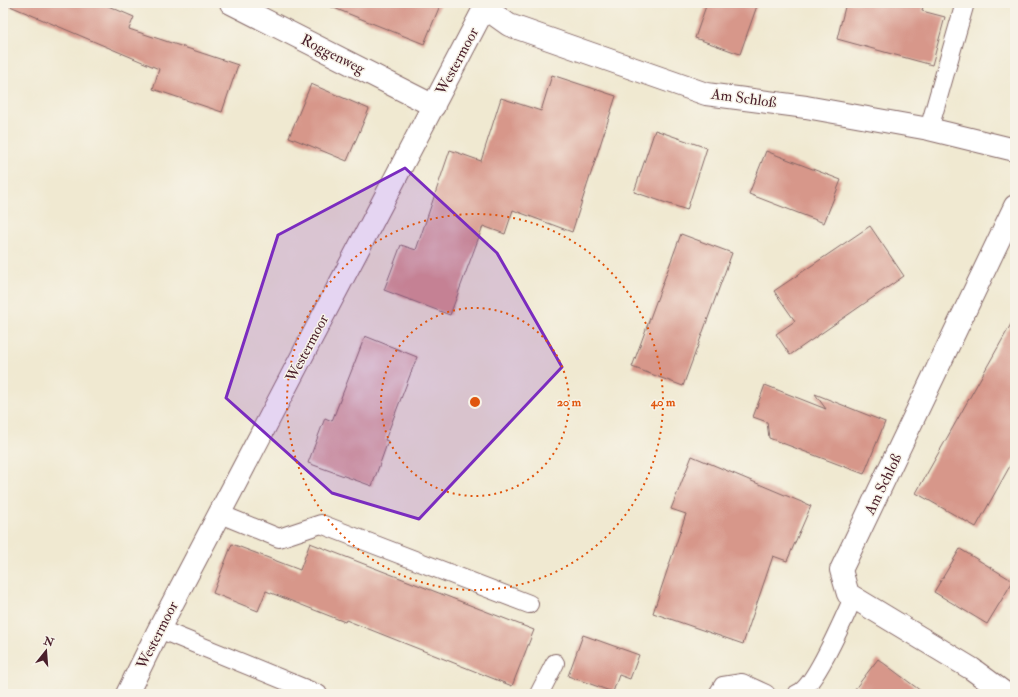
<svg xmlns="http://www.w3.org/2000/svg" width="1018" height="697" font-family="'IM FELL Double Pica',serif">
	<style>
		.building { fill: #d7978a }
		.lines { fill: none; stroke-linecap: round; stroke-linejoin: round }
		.service-casing { stroke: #846665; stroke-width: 20 }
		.minor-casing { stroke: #846665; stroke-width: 24 }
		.service { stroke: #fff; stroke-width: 18 }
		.minor { stroke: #fff; stroke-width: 22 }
		.marked { fill: #7b2cbf; fill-opacity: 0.2; stroke: #7b2cbf; stroke-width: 3; stroke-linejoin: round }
		.ring { fill: none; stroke: #e0560e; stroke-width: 2; stroke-dasharray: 2 4 }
		.labels { text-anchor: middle; stroke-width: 3; stroke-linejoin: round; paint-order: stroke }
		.street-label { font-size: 15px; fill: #4a1f2b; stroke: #f7f3e8 }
		.centre { fill: #e0560e; stroke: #f7f3e8; stroke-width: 2 }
		.ring-label { font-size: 12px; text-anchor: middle; font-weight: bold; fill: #e0560e; stroke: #f7f3e8; stroke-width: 3; stroke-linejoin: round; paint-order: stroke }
	</style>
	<rect width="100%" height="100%" fill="#f7f3e8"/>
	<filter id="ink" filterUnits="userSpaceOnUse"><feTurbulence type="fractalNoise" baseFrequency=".025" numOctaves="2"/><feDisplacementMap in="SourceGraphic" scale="8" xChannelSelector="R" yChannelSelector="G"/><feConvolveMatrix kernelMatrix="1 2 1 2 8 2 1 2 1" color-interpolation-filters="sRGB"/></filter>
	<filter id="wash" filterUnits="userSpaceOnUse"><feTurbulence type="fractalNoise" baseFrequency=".012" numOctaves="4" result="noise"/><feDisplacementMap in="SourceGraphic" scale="16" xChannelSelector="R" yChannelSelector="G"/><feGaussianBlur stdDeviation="0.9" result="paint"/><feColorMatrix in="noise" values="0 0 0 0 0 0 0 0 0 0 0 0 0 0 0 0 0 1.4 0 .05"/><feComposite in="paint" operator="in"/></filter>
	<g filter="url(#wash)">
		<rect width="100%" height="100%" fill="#f0e9d1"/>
		<g id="blocks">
			<path class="building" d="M3,3H101L134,17L129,29L238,65L222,112L153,89L159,69Z
				M324,3H441L424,44L324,4Z
				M707,3H758L740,54L695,38Z
				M846,3H924L922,11L945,17L932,65L837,39Z
				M552,75L616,96L572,232L513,210L505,234L483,226L450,315L384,290L401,245L416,250L450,150L481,161L501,98L541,111Z
				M311,84L369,109L347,161L289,137Z
				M655,130L707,148L687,210L634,192Z
				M766,151L841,180L824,223L749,194Z
				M870,226L904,276L790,355L776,334L795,321L774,291Z
				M681,234L732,253L683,386L632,367Z
				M1015,317V457L976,527L916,493Z
				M365,336L417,357L385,440L388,441L372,486L308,463L325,418L332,421Z
				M765,385L826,409L815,394L885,422L864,474L769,438L767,422L753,417Z
				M692,456L811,506L787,561L773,556L743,644L653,613L686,514L671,509Z
				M310,543L534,630L512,686L346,620L345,622L266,591L258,611L213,593L232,544L300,570Z
				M960,549L1013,581L987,624L934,592Z
				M583,635L639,655L630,679L619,675L613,692L568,676Z
				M878,659L925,694H851Z"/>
		</g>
	</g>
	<g filter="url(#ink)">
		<use href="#blocks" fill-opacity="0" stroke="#846665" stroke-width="1"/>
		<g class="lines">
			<g class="service-casing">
				<path id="service" d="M929,129L965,3
					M220,514L279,538L321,524L529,604
					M159,629L318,694
					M539,694L555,663
					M718,694L723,686L742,683L766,694
					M797,694C814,688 845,616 853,598"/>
			</g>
			<g class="minor-casing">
				<path id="minor" d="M231,3L434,106
					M485,8L509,25L706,94L806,107L929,129L1015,150
					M127,694L159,629L487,3
					M1006,694L972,669L848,594L841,570L1015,206"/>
			</g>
			<use href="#service" class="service"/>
			<use href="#minor" class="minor"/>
		</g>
	</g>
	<path class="marked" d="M405,168L497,253L562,367L419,519L332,493L226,398L278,235Z"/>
	<g class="ring">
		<circle cx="475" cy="402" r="94"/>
		<circle cx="475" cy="402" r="188"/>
	</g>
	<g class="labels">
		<g class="street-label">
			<text transform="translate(333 54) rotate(27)" y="5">Roggenweg</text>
			<text transform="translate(457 61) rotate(-62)" y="5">Westermoor</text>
			<text transform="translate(744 98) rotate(8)" y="5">Am Schloß</text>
			<text transform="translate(307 348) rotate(-62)" y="5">Westermoor</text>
			<text transform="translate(883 484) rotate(-64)" y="5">Am Schloß</text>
			<text transform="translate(157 635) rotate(-63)" y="5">Westermoor</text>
		</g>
	</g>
	<circle cx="475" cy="402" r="6" class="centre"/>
	<g class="ring-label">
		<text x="569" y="406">20 m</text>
		<text x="663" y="406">40 m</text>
	</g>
	<rect width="1018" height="697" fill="none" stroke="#f7f3e8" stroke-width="16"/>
	<g transform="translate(46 651) rotate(17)" stroke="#f7f3e8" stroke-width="3" paint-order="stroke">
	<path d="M0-3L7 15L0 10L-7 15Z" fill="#4a1f2b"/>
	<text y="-6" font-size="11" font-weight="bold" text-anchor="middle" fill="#4a1f2b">N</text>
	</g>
</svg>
